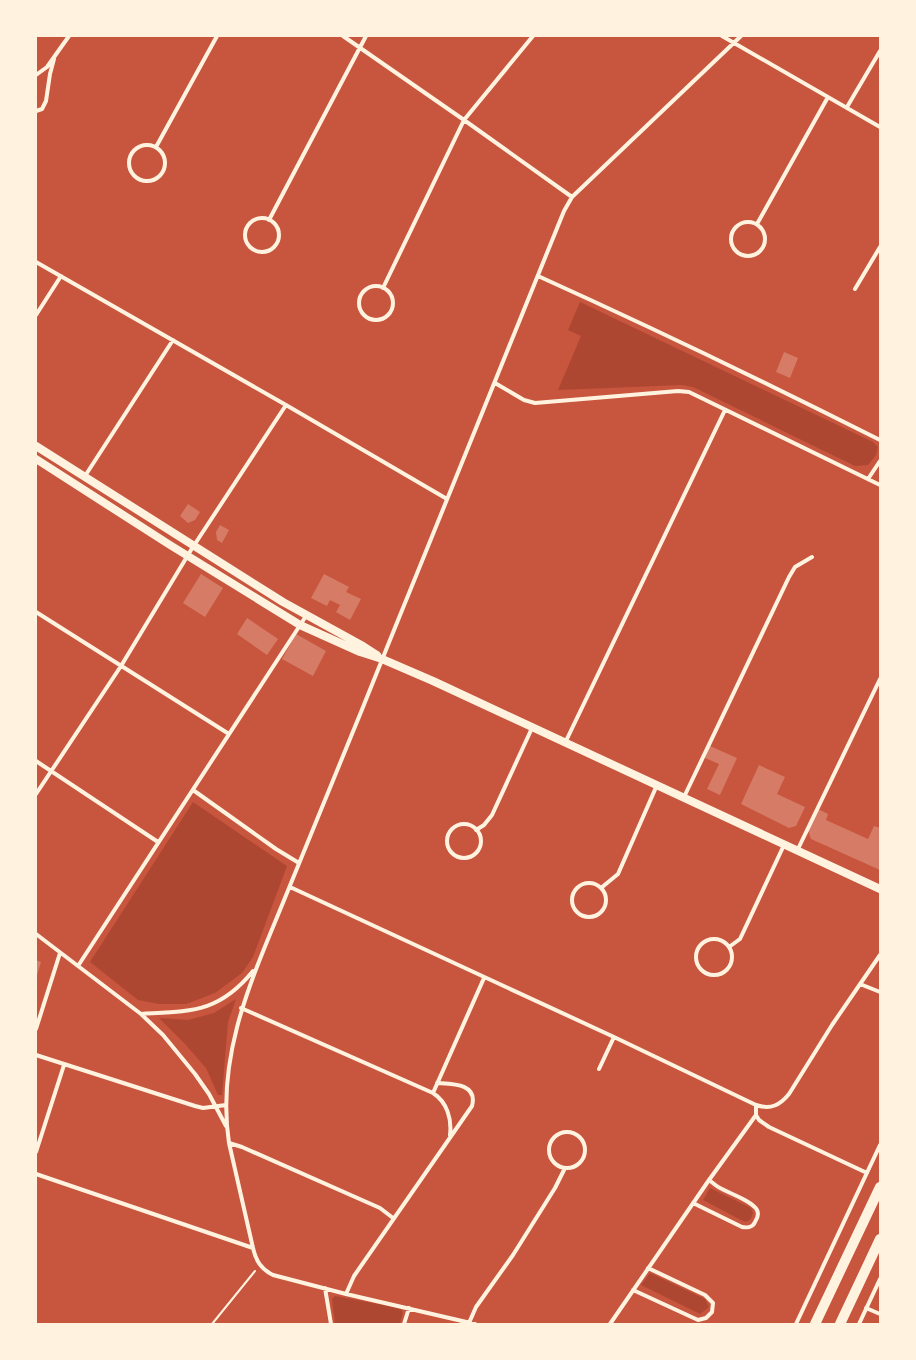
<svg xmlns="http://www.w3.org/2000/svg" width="916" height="1360" font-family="Signika,sans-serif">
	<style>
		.green { fill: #ae4732 }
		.building { fill: #d67c66 }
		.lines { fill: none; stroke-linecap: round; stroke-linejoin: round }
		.path { stroke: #fff3e0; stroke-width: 2 }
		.minor { stroke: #fff3e0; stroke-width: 4 }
		.secondary { stroke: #fff3e0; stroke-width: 8 }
		.primary { stroke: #fff3e0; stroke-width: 10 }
	</style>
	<rect width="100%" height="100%" fill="#c8553d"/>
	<path class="green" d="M580,302L873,442L878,447L876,455L868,465L855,466L693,387L682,385L558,390L581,336L568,330Z
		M193,802L287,866L253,957L242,973L215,993L186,1004H159L138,1000L90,962Z
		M236,999L228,1022L222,1095H218L206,1068L185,1044L159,1018L188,1020L214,1013Z
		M710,1188L751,1208L753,1213L751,1219L746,1222L741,1220L703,1200Z
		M650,1273L705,1299L709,1307L700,1314L641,1285Z
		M335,1296L400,1308C405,1313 401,1318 400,1324H335L332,1299Z"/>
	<path class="building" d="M784,352L798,358L790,378L776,372Z
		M188,504L200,512L195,520L188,523L180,516Z
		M220,525L229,530L222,543L217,540L216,532Z
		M201,574L223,588L205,617L183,603Z
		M324,574L349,587L346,592L361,599L350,620L336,612L340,605L330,600L327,606L311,598Z
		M247,618L278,639L267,655L237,634Z
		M296,634L326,651L313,676L282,659Z
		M710,746L737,758L720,795L707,789L719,764L705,758Z
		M759,765L785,777L777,794L805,807L796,826L789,828L741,804Z
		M818,809L828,814L826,820L868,839L874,826L880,828V870L811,839L808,830Z
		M36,960L41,962L36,978Z"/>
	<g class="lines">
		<path class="path" d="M212,1324L255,1271"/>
		<path class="minor" d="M343,36L464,120L572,197
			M722,36L880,127
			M36,75L47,67L69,36
			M847,107L880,51
			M36,111L42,109L46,101L50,74L54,59
			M129 163a18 18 0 1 1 36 0a18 18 0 1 1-36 0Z
			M156,147L217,36
			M245 235a17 17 0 1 1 34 0a17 17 0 1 1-34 0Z
			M269,220L366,36
			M731 239a17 17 0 1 1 34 0a17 17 0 1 1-34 0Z
			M757,224L828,97
			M36,262L286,405L447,499
			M538,276C653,328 767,383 880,440
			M359 303a17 17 0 1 1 34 0a17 17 0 1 1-34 0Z
			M383,288L464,120L533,36
			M855,289L880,247
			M36,315L61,276
			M495,383L524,400L535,403L678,391L689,392L880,485
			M85,476L173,340
			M868,479L880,461
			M36,612L229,734
			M565,743L725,410
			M36,761L158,842
			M193,790L276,849L299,863
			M36,794L121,666L191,550L286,405
			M684,797L789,577L795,567L812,557
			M447 841a17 17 0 1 1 34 0a17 17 0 1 1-34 0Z
			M476,830L484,825L492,815L532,728
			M797,851L880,679
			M572 900a17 17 0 1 1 34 0a17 17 0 1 1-34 0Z
			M290,887L614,1037L756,1105C771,1110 780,1105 789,1094L832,1025L880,955
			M601,888L618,874L657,785
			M36,934L141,1014L163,1035L195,1074L209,1094L226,1126
			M696 957a18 18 0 1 1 36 0a18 18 0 1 1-36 0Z
			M729,947L740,939L784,845
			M78,966L306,616
			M860,984L880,992
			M241,1008L433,1093C447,1102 452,1119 450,1135
			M141,1014C191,1011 219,1013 253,971
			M36,1029L60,953
			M36,1055L195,1106L203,1108L226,1105
			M599,1069L614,1037
			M433,1093L484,978
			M756,1115L759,1120L769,1127L867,1173
			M549 1150a18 18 0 1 1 36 0a18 18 0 1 1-36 0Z
			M229,1143L242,1147L380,1208L393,1218
			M36,1152L64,1065
			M36,1174L253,1248C256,1261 261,1269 273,1275L346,1294L475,1324
			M693,1203L742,1227C747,1228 753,1227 755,1222C757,1219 759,1214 757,1210C752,1201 731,1194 722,1189C717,1187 713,1183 709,1180
			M253,1248L229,1143C215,1051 256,970 289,888C313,830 337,771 361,712C428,545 497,379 564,211L572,197L741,36
			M325,1288L331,1324
			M633,1290L698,1320L706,1318L712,1312L713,1303L705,1295L648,1268
			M346,1294L354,1276L472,1106C478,1083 452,1084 437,1083
			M866,1308L880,1314
			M469,1323L476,1307L513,1255L555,1188L565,1168
			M404,1324L409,1308
			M610,1324L709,1180L756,1115V1105
			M796,1324L880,1145
			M859,1324L880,1279"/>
		<path class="secondary" d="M36,446L283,602L363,646L377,655
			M36,459L170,545L300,625L360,652L382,659L433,681L880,889"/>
		<path class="primary" d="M815,1324L880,1187
			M840,1324L880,1239"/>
	</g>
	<rect width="916" height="1360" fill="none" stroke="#fff3e0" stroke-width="74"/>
</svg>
